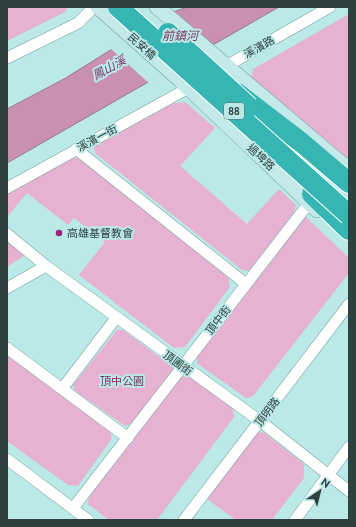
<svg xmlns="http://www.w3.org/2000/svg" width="356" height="527" font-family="Ubuntu,'Noto Sans TC',sans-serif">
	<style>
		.green { fill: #e7b1d1 }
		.water { fill: #c990b2; stroke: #9a7890 }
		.pier { fill: #bae9e7 }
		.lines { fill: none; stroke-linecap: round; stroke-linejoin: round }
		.street-casing { stroke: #73a19f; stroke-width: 12 }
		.secondary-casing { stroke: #73a19f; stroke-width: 16 }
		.highway-casing { stroke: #fff; stroke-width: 22 }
		.street { stroke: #fff; stroke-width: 11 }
		.secondary { stroke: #c3e9e8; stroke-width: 15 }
		.highway { stroke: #36b5b3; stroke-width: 20 }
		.highway-bridge-casing { stroke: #fff; stroke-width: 22; stroke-linecap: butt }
		.highway-bridge { stroke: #36b5b3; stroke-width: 20 }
		.poi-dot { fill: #9e247b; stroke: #bae9e7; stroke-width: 1.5 }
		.labels { text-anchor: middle; stroke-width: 4; stroke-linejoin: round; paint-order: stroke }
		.shield { fill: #bae9e7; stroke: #587372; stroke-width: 1 }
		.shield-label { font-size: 10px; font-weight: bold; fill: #2e4140 }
		.street-label { font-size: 11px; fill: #2e4140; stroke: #bae9e7 }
		.poi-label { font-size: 11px; fill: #2e4140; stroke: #bae9e7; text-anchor: start }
		.park-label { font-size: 11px; fill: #783360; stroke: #bae9e7 }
		.water-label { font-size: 12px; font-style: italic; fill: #813b69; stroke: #bae9e7 }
	</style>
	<rect width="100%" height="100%" fill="#bae9e7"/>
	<path class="green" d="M7,7H68L65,12L7,41Z
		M349,14V163L251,79L253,69Z
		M185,102L215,128L180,166L247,224L279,189L296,205L294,212L250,271L242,270L96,154L93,146L174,103Z
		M72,157L81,159L228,277L230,287L185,347L174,348L79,275L105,242L74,218L68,225L27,193L7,217V194Z
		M306,217L349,258V273L253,396L246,398L198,364L196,356L302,219Z
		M7,239L19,249L24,256L7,267Z
		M117,330H123L173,367L172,373L134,423L125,426L75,391L73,385Z
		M7,354L110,430L112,438L78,486L68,485L7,441Z
		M189,375L232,406L234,417L157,520H109L88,504L89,493L180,377Z
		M263,432L304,464V478L272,520H236L207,499L255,433Z"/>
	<path class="water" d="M188,7H279L7,163V109L64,79L170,13Z"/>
	<path class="pier" d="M169,11L214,47L150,84L110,48Z"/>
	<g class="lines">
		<g class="street-casing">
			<path id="street" d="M7,58L78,23L94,7
				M221,69L330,7
				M76,149L246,284
				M7,188L194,85
				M7,234L46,266L260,421L349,491
				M7,288L46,266
				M7,348L128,438
				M62,389L116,318
				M7,459L88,520
				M73,508L309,203
				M184,520L349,304
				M295,520L349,447"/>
		</g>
		<g class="secondary-casing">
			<path id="secondary" d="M98,7L179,79L317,210
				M157,7L349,170"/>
		</g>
		<g class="highway-casing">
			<path id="highway" d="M237,93L302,143L349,183
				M312,194L349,230"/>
		</g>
		<use href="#street" class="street"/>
		<use href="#secondary" class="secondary"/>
		<use href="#highway" class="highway"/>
		<g class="highway-bridge-casing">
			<path id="highway-bridge" d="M118,7L349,215
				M168,33L249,107"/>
		</g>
		<use href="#highway-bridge" class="highway-bridge"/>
	</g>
	<circle class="poi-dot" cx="59" cy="233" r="4"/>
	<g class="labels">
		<rect class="shield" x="224" y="103" width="20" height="16" rx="3"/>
		<g class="shield-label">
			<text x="234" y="115">88</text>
		</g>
		<g class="street-label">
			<text transform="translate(142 46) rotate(42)" y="4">民安橋</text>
			<text transform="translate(259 47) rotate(-29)" y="4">溪濱路</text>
			<text transform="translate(97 138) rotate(-28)" y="4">溪濱一街</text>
			<text transform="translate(261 157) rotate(43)" y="4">過埤路</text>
			<text transform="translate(218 320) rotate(-52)" y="4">頂中街</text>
			<text transform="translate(178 363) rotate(36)" y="4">頂圃街</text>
			<text transform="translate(267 412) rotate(-53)" y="4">頂明路</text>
		</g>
		<g class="poi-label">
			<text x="67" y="237">高雄基督教會</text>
		</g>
		<g class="park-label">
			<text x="122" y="385">頂中公園</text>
		</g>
		<g class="water-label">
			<text x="180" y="40">前鎮河</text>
			<text transform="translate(109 68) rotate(-29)" y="4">鳳山溪</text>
		</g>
	</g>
	<rect width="356" height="527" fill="none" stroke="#2e4140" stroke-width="16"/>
	<g transform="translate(320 491) rotate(35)" stroke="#bae9e7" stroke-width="3" paint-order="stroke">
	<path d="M0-3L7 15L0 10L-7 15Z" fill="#2e4140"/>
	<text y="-6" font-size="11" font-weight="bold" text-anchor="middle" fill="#2e4140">N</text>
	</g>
</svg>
